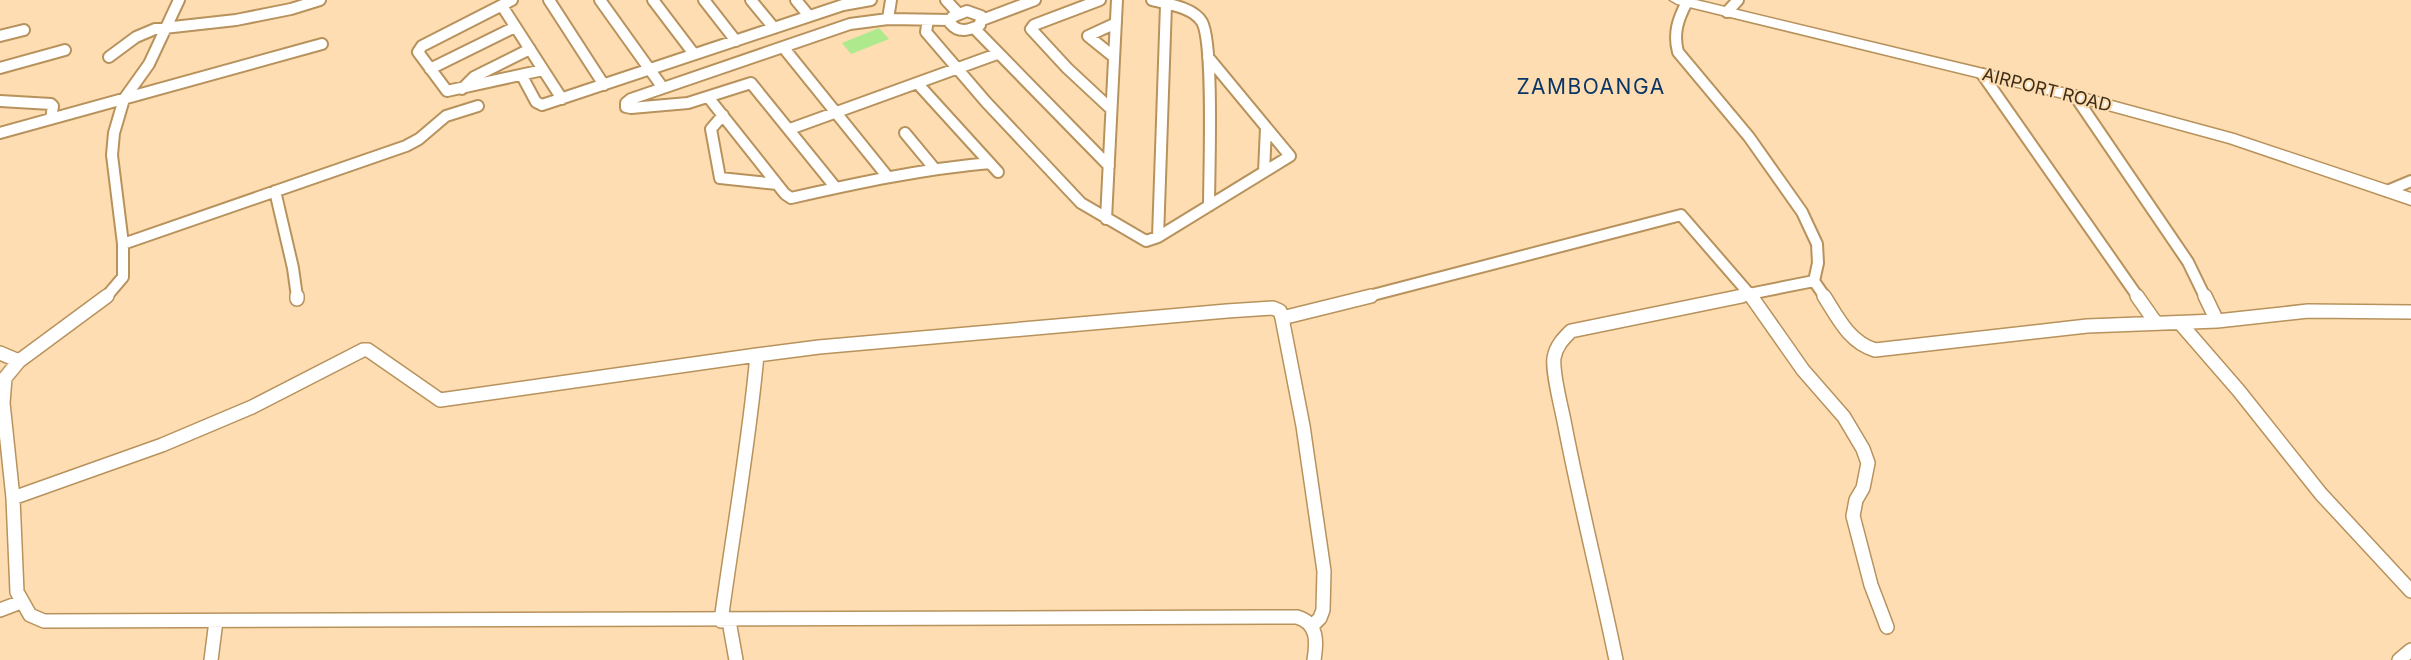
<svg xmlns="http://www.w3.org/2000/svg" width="2411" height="660" font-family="Inter,sans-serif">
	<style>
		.green { fill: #aee98e }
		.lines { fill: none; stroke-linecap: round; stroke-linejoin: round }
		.minor-far1-casing { stroke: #b8925c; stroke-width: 14 }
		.minor-casing { stroke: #b8925c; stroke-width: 16 }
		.secondary-casing { stroke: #b8925c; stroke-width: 3 }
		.minor-far1 { stroke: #fff; stroke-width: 10 }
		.minor { stroke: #fff; stroke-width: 13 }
		.secondary { fill: #fff; fill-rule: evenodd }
		.labels { text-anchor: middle; stroke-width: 4.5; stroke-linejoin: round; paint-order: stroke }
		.street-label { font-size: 18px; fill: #3f2f19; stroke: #fdddb1 }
		.quarter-label { font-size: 21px; letter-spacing: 1.5px; fill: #083567; stroke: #fdddb1 }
	</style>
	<rect width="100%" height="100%" fill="#fdddb1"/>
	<path class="green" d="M879,28L889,39L851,54L842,43Z"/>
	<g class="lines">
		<g class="minor-far1-casing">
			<path id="minor-far1" d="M512,0L422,46L418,52L447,91L543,70
				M549,0L604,85
				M600,0L663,88
				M653,0L694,54
				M704,0L736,41
				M751,0L774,28
				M796,0L809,16
				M946,0L958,13
				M1100,0L1034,25L1031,29L1067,68L1111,109
				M1152,0C1167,4 1193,7 1202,22C1214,43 1209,175 1209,206
				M1687,2C1678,19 1673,33 1678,52L1749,137L1802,212L1817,244L1818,263L1814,281L1825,297
				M502,6L562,99
				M967,11L981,16L980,25C969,30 959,34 950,23L952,17Z
				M1727,12L1738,0
				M888,19L891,0
				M928,20L926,32L986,102L1081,203L1146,241L1158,237L1290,156L1208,57
				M982,20L1035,0
				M975,29L1109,166
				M0,36L24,30
				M783,47L887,176
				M109,57L136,37L155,29L236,20L291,9L320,0
				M1114,57L1088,36L1116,23
				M0,68L65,50
				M430,69L515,27
				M1982,74L2138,297
				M522,76L536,102L542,105L843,5L871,0
				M918,84L998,172
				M462,89L474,77L530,49
				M2075,96L2188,262L2205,297
				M708,97L785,194L791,198C857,183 922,169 990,163
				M0,101L51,104L53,106L51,119
				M723,115L711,129L720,178L777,184
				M790,129L997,54
				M0,133L322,44
				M905,133L934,168
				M1264,172L1266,128
				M836,188L751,83L688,103L631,108L626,107V103L631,99L850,24L888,19L951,20
				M275,191L293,268L297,297
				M2387,191L2411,181
				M1106,219L1117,0
				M1158,237L1166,5
				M123,244L406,146L419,139L446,116L478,106
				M106,297L123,277V244L112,155L114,133L124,99L149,64L179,0
				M1365,297L1681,215L1752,297
				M1734,297L1814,281"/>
		</g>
		<g class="minor-casing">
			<path id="minor" d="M107,296L19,361L5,378L3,403L13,498L17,592L30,615L44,621L1297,617C1318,623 1317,642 1314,660
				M297,296V299
				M1751,296L1803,370L1844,417L1863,449L1868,463L1863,488L1856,500L1853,516L1871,585L1887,627
				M1824,296C1838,318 1849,342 1875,350L2087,326L2217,321L2308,311L2411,312
				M2137,296L2156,323
				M2205,296L2217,321
				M1282,318L1303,426L1324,571L1323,610L1320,618L1312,626
				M2180,323L2239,391L2321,494L2411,591
				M0,353L19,361
				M757,355L819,347L1227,311L1273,308L1280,311L1282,318L1371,296
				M13,498L162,445L252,407L363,350H368L440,400L757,355C749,444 733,532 721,621
				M0,610L21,602
				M729,621L736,660
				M211,660L216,621
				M1616,660C1600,582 1580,504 1565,426C1562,409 1552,373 1554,358C1556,346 1563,339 1571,331L1742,296
				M2399,660L2411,650"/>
		</g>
		<g class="secondary-casing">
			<path id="secondary" d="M1670,0H1696L2075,91L2234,134L2411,193V205L2229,143L2075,101L1677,4Z"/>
		</g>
		<use href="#minor-far1" class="minor-far1"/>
		<use href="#minor" class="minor"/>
		<use href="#secondary" class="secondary"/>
	</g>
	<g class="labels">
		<g class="street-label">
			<text transform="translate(2047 90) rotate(14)" y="6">AIRPORT ROAD</text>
		</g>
		<g class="quarter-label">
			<text x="1591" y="94">ZAMBOANGA</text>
		</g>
	</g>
</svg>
